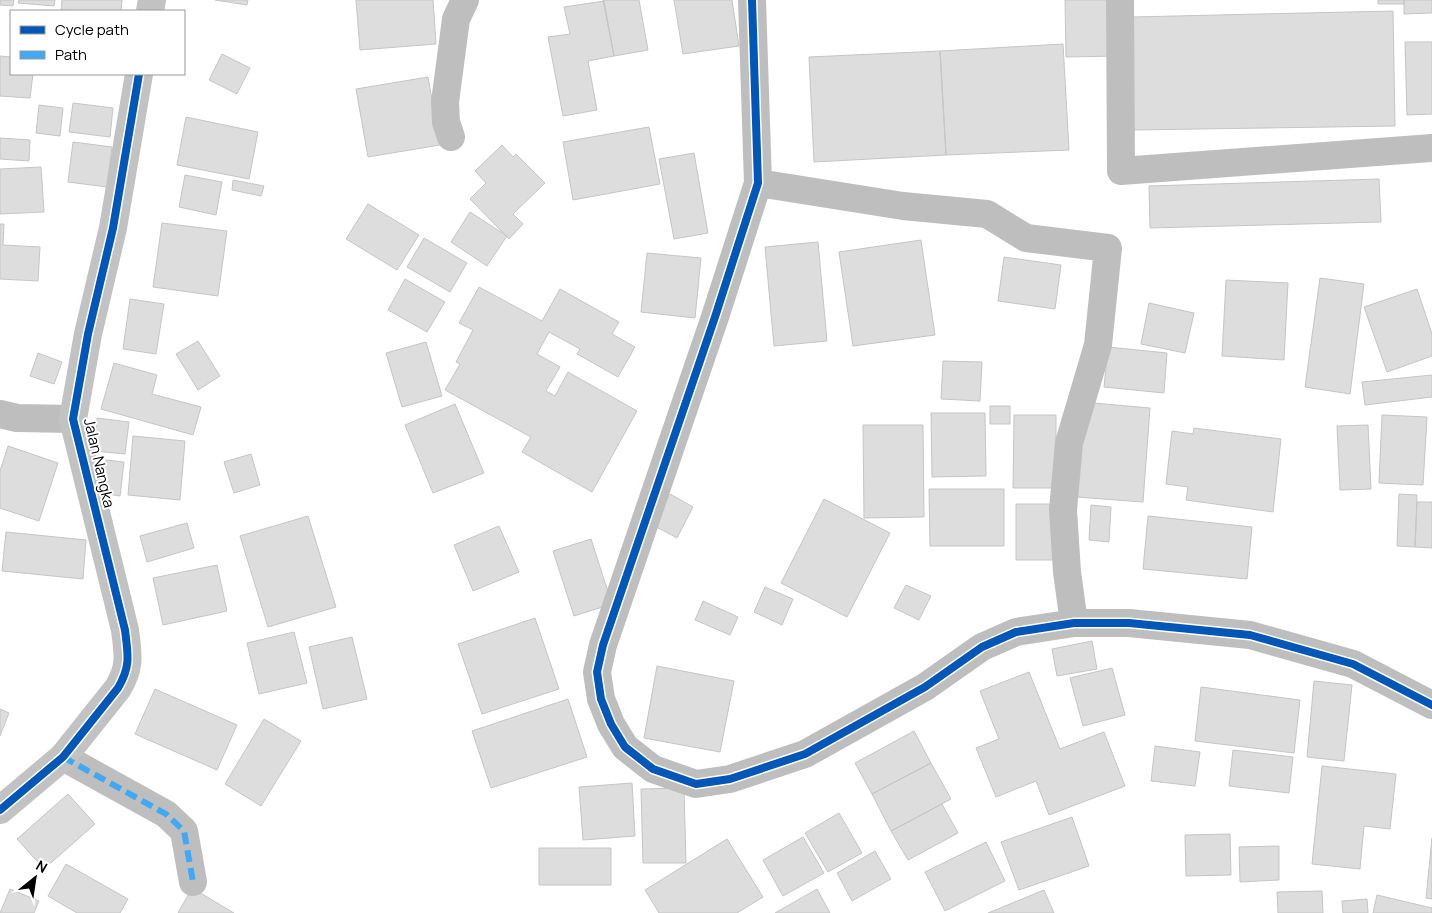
<svg xmlns="http://www.w3.org/2000/svg" width="1432" height="913" font-family="Manrope,sans-serif">
	<style>
		.building { fill: #ddd; stroke: #c5c5c5 }
		.lines { fill: none; stroke-linecap: round; stroke-linejoin: round }
		.street { stroke: #bebebe; stroke-width: 28 }
		.secondary { stroke: #c2c2c2; stroke-width: 28 }
		.quiet { stroke: #3fa9f5; stroke-width: 6; stroke-dasharray: 12 6; stroke-linecap: butt }
		.cycleway-casing { stroke: #fff; stroke-width: 11 }
		.cycleway { stroke: #0057b8; stroke-width: 8 }
		.labels { text-anchor: middle; stroke-width: 4; stroke-linejoin: round; paint-order: stroke }
		.street-label { font-size: 15px; fill: #000; stroke: #fff }
	</style>
	<rect width="100%" height="100%" fill="#fff"/>
	<path class="building" d="M0,0H14L13,6L0,5Z
		M19,0H55L54,6L18,3Z
		M62,0H122L121,11H75L61,10Z
		M215,0H248L247,5Z
		M356,0H433L436,44L360,50Z
		M603,0H639L648,50L614,56Z
		M674,0H732L739,46L683,54Z
		M1065,0H1118L1120,56L1066,57Z
		M1378,0H1404V4H1378Z
		M1404,0H1432V13L1404,14Z
		M604,1L614,56L588,61L597,110L563,116L548,37L570,34L564,7Z
		M1393,11L1395,126L1134,130L1131,17Z
		M1405,42H1432V114L1407,115Z
		M1063,44L1069,150L946,155L940,51Z
		M940,51L946,155L814,162L809,57Z
		M222,54L250,68L237,94L209,80Z
		M0,56L11,57V74H33L30,98L0,96Z
		M428,77L440,145L368,157L356,89Z
		M73,103L113,108L110,137L69,132Z
		M39,105L63,108L60,136L36,133Z
		M186,117L258,132L249,179L177,165Z
		M649,127L660,184L573,200L563,142Z
		M0,138L30,140L29,161L0,159Z
		M73,142L112,147L107,187L68,182Z
		M502,145L513,157L516,154L545,183L513,214L523,224L509,239L470,199L486,183L475,171Z
		M694,153L708,233L674,239L659,159Z
		M41,167L44,212L0,214V169Z
		M185,175L222,182L216,215L179,207Z
		M1379,179L1381,222L1150,228L1149,186Z
		M233,180L264,186L261,196L232,190Z
		M368,204L419,235L397,270L346,239Z
		M470,212L507,236L487,266L451,242Z
		M162,223L227,231L218,296L153,287Z
		M0,224H4L3,245L40,247L38,281L0,279Z
		M424,238L467,263L450,292L407,267Z
		M921,240L935,335L853,346L839,252Z
		M818,242L827,341L774,346L765,247Z
		M647,253L701,258L695,318L641,312Z
		M1004,257L1061,265L1055,309L998,301Z
		M1320,278L1364,284L1350,394L1305,387Z
		M405,279L445,302L427,332L388,310Z
		M1226,280L1288,283L1284,360L1222,356Z
		M479,287L542,321L560,289L619,322L612,334L635,347L618,377L577,354L580,349L549,332L537,354L560,367L546,391L555,396L568,372L637,411L592,492L522,452L531,437L445,390L460,364L456,362L473,330L459,323Z
		M1417,289L1432,334V356L1387,372L1364,307Z
		M130,299L164,304L156,354L123,349Z
		M1149,303L1194,313L1185,353L1141,344Z
		M198,341L220,376L198,390L176,354Z
		M426,342L442,396L402,407L386,353Z
		M1108,347L1167,353L1164,393L1104,387Z
		M38,353L62,362L54,384L30,376Z
		M943,361L982,362L980,401L941,399Z
		M114,363L157,375L152,394L201,407L193,435L101,409Z
		M1432,375V397L1365,405L1362,382Z
		M1082,402L1150,408L1143,502L1076,497Z
		M455,404L484,473L433,493L405,425Z
		M990,406H1010V424H990Z
		M931,413H985L986,476L932,477Z
		M1014,415H1056V488H1013Z
		M1382,415L1427,417L1423,485L1379,483Z
		M97,418L129,422L125,454L94,451Z
		M863,425H923L924,517L864,518Z
		M1368,425L1371,489L1340,490L1337,426Z
		M1194,428L1281,439L1273,512L1186,500L1188,487L1166,484L1172,431L1193,434Z
		M133,436L185,441L180,500L128,495Z
		M8,446L58,463L39,521L0,508V471Z
		M251,454L260,485L234,493L224,462Z
		M106,460L124,462L120,496L102,493Z
		M929,489H1004V546H930Z
		M670,494L693,507L677,538L653,525Z
		M1399,494L1417,495L1415,547L1397,546Z
		M824,499L890,533L847,617L781,583Z
		M1417,502H1432V548L1415,547Z
		M1016,504H1053V560H1016Z
		M1091,505L1111,507L1109,542L1089,540Z
		M308,516L336,607L268,627L240,536Z
		M1148,516L1252,527L1247,579L1143,569Z
		M187,523L194,548L147,562L140,536Z
		M499,526L519,572L473,591L454,545Z
		M6,532L86,540L83,579L2,571Z
		M591,539L612,604L574,616L553,551Z
		M217,565L227,611L163,625L153,578Z
		M906,585L931,596L919,620L894,608Z
		M765,587L793,599L782,625L754,612Z
		M703,601L738,617L730,635L695,620Z
		M535,618L559,689L482,714L458,644Z
		M294,632L307,683L259,694L247,643Z
		M352,637L367,699L323,709L309,647Z
		M1092,641L1097,669L1057,676L1052,649Z
		M657,666L734,681L720,752L644,738Z
		M1112,668L1125,715L1083,726L1070,678Z
		M1029,672L1060,749L1104,732L1125,786L1049,815L1036,781L996,797L976,748L999,739L980,691Z
		M1314,681L1352,685L1344,761L1307,757Z
		M1201,687L1300,700L1294,753L1195,741Z
		M155,689L237,725L217,770L135,734Z
		M568,699L587,757L491,788L472,731Z
		M0,709L9,713L0,736Z
		M264,719L301,741L261,806L225,784Z
		M914,731L931,763L872,794L855,763Z
		M1155,746L1200,752L1195,786L1151,781Z
		M1233,750L1293,757L1289,793L1229,786Z
		M931,763L951,799L891,831L872,794Z
		M1322,766L1396,774L1390,829L1364,826L1360,869L1312,864Z
		M632,783L635,836L583,840L579,787Z
		M684,788L686,863H643L641,789Z
		M68,794L95,824L44,869L17,839Z
		M942,804L958,833L908,860L891,831Z
		M839,813L862,853L828,872L805,833Z
		M1072,817L1089,866L1019,890L1001,842Z
		M1230,834L1231,875L1186,876L1185,835Z
		M803,837L824,873L783,896L763,860Z
		M1432,838V899L1426,898Z
		M727,839L763,897L737,913H659L645,890Z
		M986,842L1005,881L945,911L925,872Z
		M1279,846V880L1240,882L1239,847Z
		M539,848H611V885H539Z
		M875,851L891,879L852,901L837,873Z
		M66,864L128,899L120,913H77L48,896Z
		M192,888L234,913H178Z
		M10,889L39,901L34,913H0Z
		M817,889L830,913H775Z
		M1044,890L1054,913H988Z
		M1322,891L1323,913H1278L1277,892Z
		M1377,895L1432,908V913H1373Z
		M1367,899L1368,913H1343L1342,901Z"/>
	<g class="lines">
		<path class="street" d="M752,0L758,183L715,317L603,645L597,672L601,699L611,724L625,747L653,769L696,784L730,779L805,754L925,687L982,647L1016,632L1074,623H1129L1250,635L1353,664L1432,705
			M1120,0L1121,171L1432,148
			M451,137L446,122L445,102L456,19L465,0
			M758,183L903,206L987,214L1026,238L1108,248L1098,345L1069,443L1063,510L1067,572L1074,623
			M0,414L17,418L73,419
			M63,757L166,814L184,831L193,882"/>
		<path class="secondary" d="M150,11L152,0
			M0,810L63,757L118,688C131,666 128,655 125,630L73,419L88,334L113,228L139,74"/>
		<path class="quiet" d="M63,757L166,814L184,831L193,882"/>
		<g class="cycleway-casing">
			<path id="cycleway" d="M752,0L758,183L715,317L603,645L597,672L601,699L611,724L625,747L653,769L696,784L730,779L805,754L925,687L982,647L1016,632L1074,623H1129L1250,635L1353,664L1432,705
				M0,810L63,757L118,688C131,666 128,655 125,630L73,419L88,334L113,228L139,74"/>
		</g>
		<use href="#cycleway" class="cycleway"/>
	</g>
	<g class="labels">
		<g class="street-label">
			<text transform="translate(99 463) rotate(77)" y="5">Jalan Nangka</text>
		</g>
	</g>
	<rect x="10" y="10" width="175" height="65" fill="#ffffff" stroke="#999999"/>
	<rect x="20" y="26" width="25" height="8" fill="#0057b8" stroke="#999999"/>
	<text x="55" y="35" font-size="15" fill="#000000">Cycle path</text>
	<rect x="20" y="51" width="25" height="8" fill="#3fa9f5" stroke="#999999"/>
	<text x="55" y="60" font-size="15" fill="#000000">Path</text>
	<g transform="translate(35 878) rotate(30)" stroke="#ffffff" stroke-width="4" paint-order="stroke">
	<path d="M0-4L9 19L0 12L-9 19Z" fill="#000000"/>
	<text y="-8" font-size="14" font-weight="bold" text-anchor="middle" fill="#000000">N</text>
	</g>
</svg>
